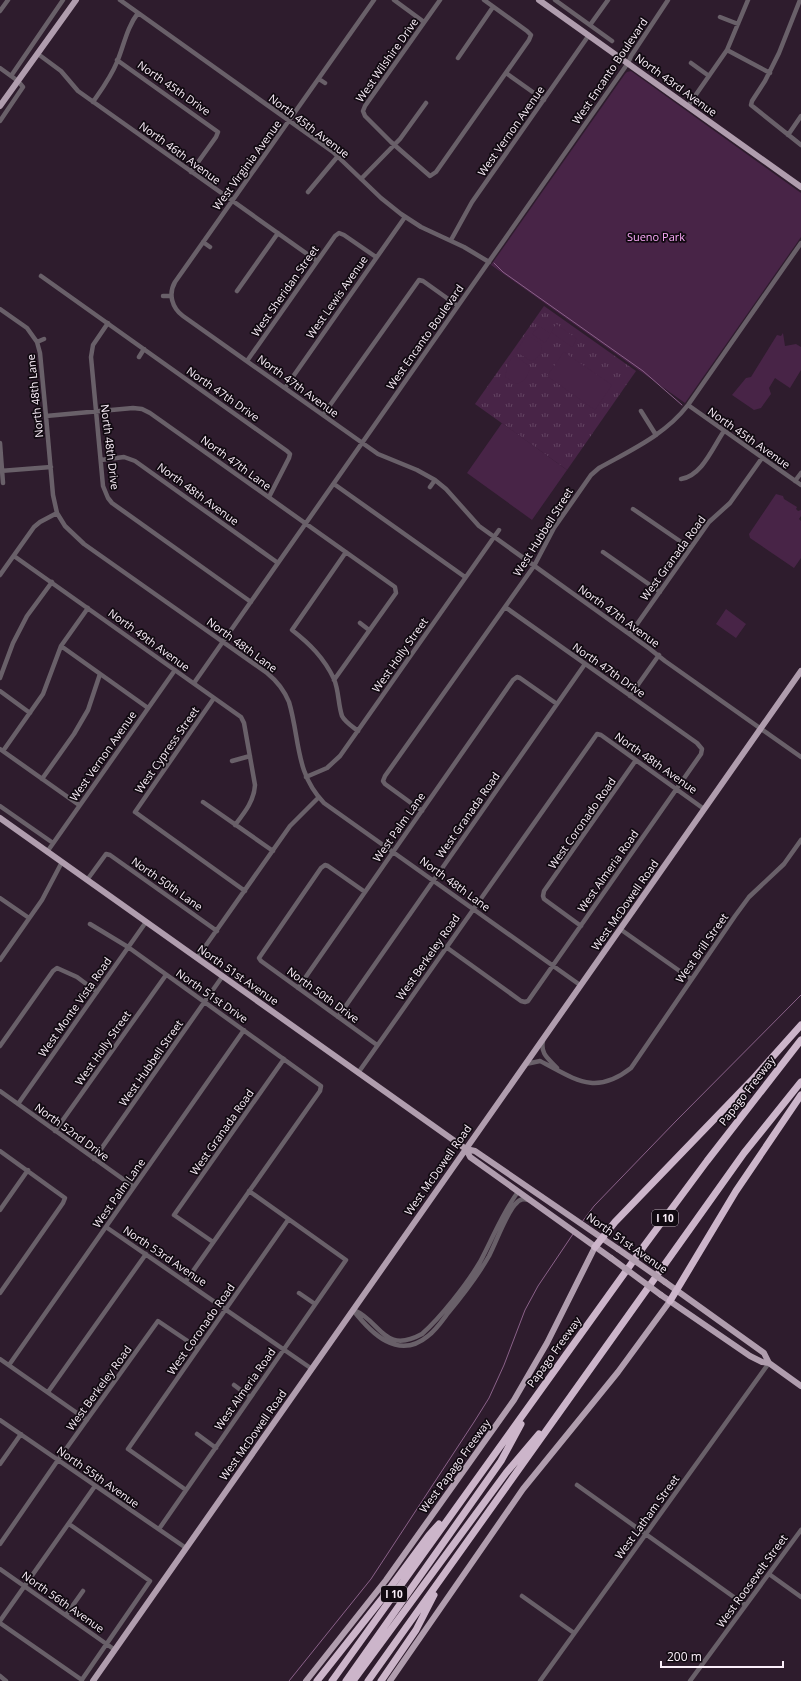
<svg xmlns="http://www.w3.org/2000/svg" width="801" height="1681" font-family="'Open Sans',sans-serif">
	<style>
		.grass { fill: url(#grass-tufts) }
		.green { fill: #482447 }
		.lines { fill: none; stroke-linecap: round; stroke-linejoin: round }
		.stream { stroke: #8a6189; stroke-width: 1 }
		.minor { stroke: #696069; stroke-width: 4.5 }
		.major { stroke: #b09dae; stroke-width: 6 }
		.highway { stroke: #ccb5ca; stroke-width: 7 }
		.major-bridge { stroke: #b09dae; stroke-width: 6 }
		.labels { text-anchor: middle; stroke-width: 3.5; stroke-linejoin: round; paint-order: stroke }
		.shield { fill: #110a11; stroke: #b5aab4; stroke-width: 1 }
		.shield-label { font-size: 10px; font-weight: bold; fill: #fbeffa }
		.street-label { font-size: 11px; fill: #fbeffa; stroke: #110a11 }
		.park-label { font-size: 11px; fill: #fdabfa; stroke: #110a11 }
	</style>
	<defs>
		<pattern id="grass-tufts" width="24" height="20" patternUnits="userSpaceOnUse"><rect width="24" height="20" fill="#482447"/><path d="M3 7l-1-3M5 7V3M7 7l1-3M15 17l-1-3M17 17v-4M19 17l1-3" fill="none" stroke="#634462"/></pattern>
	</defs>
	<rect width="100%" height="100%" fill="#2e1c2d"/>
	<path class="grass" d="M544,306L636,371L567,470L475,404Z"/>
	<path class="green" d="M631,71L801,193V237L685,403L491,265L625,74L627,72Z
		M556,324L577,339L572,347L551,332Z
		M539,326L551,334L545,343L532,334Z
		M783,333L785,346L796,344L801,347V370L790,388L775,378L769,388L771,394L761,408L754,410L732,395L746,378L751,377L777,335L781,336Z
		M527,335L542,345C542,352 538,359 531,361L518,353L517,350Z
		M564,352L612,385L595,410L547,376Z
		M516,356L530,367C528,375 526,381 517,384L505,377L508,363L513,357Z
		M502,423L567,470L532,520L467,473Z
		M776,494L783,496L784,499L797,507L796,509L798,511L801,510V516L799,519L801,521V558L794,568L750,538L749,534Z
		M726,609L746,624L736,638L716,624Z"/>
	<g class="lines">
		<path class="stream" d="M494,263L503,272L643,371L682,405
			M582,1222L594,1206L676,1121L801,995
			M289,1681L371,1579L474,1422L489,1398L504,1365L525,1310L538,1286L573,1234"/>
		<path class="minor" d="M120,0L333,152L381,198L401,214L421,227L464,247L489,262
			M374,0L175,282C168,294 172,308 183,316L378,454L417,470L435,480L446,489L479,526L650,649L665,661L801,757
			M394,0L424,22
			M440,0L365,106L363,111L365,116L391,142L430,176L436,172L529,40L531,35L527,31L484,0
			M555,0L612,41
			M800,0L779,53L765,81L752,101L751,105L801,145
			M0,11L8,0
			M720,17L738,24
			M590,25L608,0
			M727,50L770,73
			M38,54L61,71L78,91L317,261
			M458,58L493,7
			M117,60L218,132L216,137L191,172
			M691,63L709,76
			M0,68L18,81L23,87L0,121
			M506,73L544,100
			M11,76L63,0
			M319,79L325,83
			M93,102C102,89 111,77 117,62C124,45 127,27 138,13
			M688,106L727,50L748,0
			M788,135L801,116
			M361,179L400,139L426,103
			M308,192L338,156
			M451,240L472,202L589,35
			M203,242L210,247
			M41,276L287,451L290,454L289,458L269,497
			M237,291L278,233
			M163,296H171
			M0,309L27,328L37,342L40,353L46,416L53,495L57,513L65,526L84,544L267,673C277,681 284,690 289,702C300,739 295,773 324,803L580,985
			M108,323L93,345L91,357L103,486L108,498L112,503L251,602
			M37,342L44,339
			M139,357L144,349
			M247,361L335,236L339,233L344,235L376,257
			M285,388L405,217
			M688,405L801,485
			M641,411L656,435
			M323,415L419,280L423,281L458,306
			M46,416L133,408L142,409L150,413L395,587L396,593L334,680
			M0,443L3,483
			M101,460L124,457L135,461L278,563
			M0,471L51,467
			M681,479C702,476 713,447 724,431
			M795,481L801,473
			M334,484L465,577
			M430,487L435,480
			M633,509L690,548
			M346,552L292,630C310,644 324,658 334,679C339,691 338,704 342,716C345,722 353,727 358,731
			M603,552L660,592
			M14,556L241,717L244,723L255,785C254,801 245,812 235,825
			M0,575L34,527L40,522L57,513
			M360,623L369,630
			M630,634L709,522L730,503L762,458
			M61,646L148,708
			M0,678L13,643L27,616L52,582
			M194,683L628,63L631,56L668,0
			M0,691L30,713
			M630,696L659,655
			M214,698L135,812L245,891
			M0,749L79,805
			M3,751L43,694L61,646L88,608
			M232,761L250,756
			M306,777L327,768L340,756L499,530
			M42,779L74,734L88,710L100,674
			M203,802L273,851
			M0,806L53,843
			M422,811L385,784L383,781L385,776L534,566L554,528L591,475L599,468C631,450 665,435 688,405L801,243
			M47,852L175,670
			M87,880L106,854L110,855L217,931
			M365,892L328,866L325,865L321,868L259,958L261,961L377,1045
			M0,898L29,918
			M90,924L128,947L321,1086L320,1091L310,1105L186,1281
			M581,926L544,899L543,896L544,891L636,760
			M620,929L691,979
			M446,947L521,1001L525,1002L528,1001L701,754L702,749L697,743L505,607
			M197,958L290,826L319,797
			M0,960L42,900L62,862
			M298,988L513,680L517,677L520,678L557,704
			M338,1017L585,664
			M543,1041C540,1054 549,1059 557,1068
			M0,1046L53,971L57,968L77,977L97,992
			M526,1064L540,1061C574,1078 594,1097 631,1068L735,916L749,897L784,864L801,840
			M358,1073L597,734L601,735L704,809
			M0,1091L134,1187
			M18,1104L146,922
			M55,1131L166,975
			M0,1151L65,1198L63,1203L0,1293
			M94,1159L222,977
			M0,1210L28,1170
			M106,1227L312,1369
			M213,1242L174,1215L284,1059
			M299,1293L315,1304
			M353,1310C371,1333 398,1361 428,1336C436,1330 442,1321 448,1313C463,1295 477,1277 489,1256C497,1240 503,1222 513,1207C517,1202 521,1197 528,1200
			M354,1310C381,1321 383,1355 422,1334C441,1317 467,1284 480,1262C493,1238 502,1213 518,1192
			M0,1359L87,1420
			M9,1365L244,1030
			M234,1385L250,1397
			M48,1392L146,1254
			M0,1420L186,1548
			M197,1434L216,1448
			M0,1464L21,1434
			M577,1485L745,1605
			M186,1490L128,1449L288,1220
			M69,1524L150,1581L81,1681
			M159,1529L346,1260L249,1191
			M0,1544L58,1460L158,1321L198,1348
			M0,1569L115,1650
			M769,1574L801,1597
			M522,1596L574,1633
			M66,1615L83,1591
			M0,1621L95,1486
			M0,1623L82,1680
			M0,1676L6,1681
			M540,1681L769,1363
			M690,1681L801,1530"/>
		<path class="major" d="M539,0L801,187
			M0,106L76,0
			M0,818L456,1142L466,1149L475,1151L618,1249
			M466,1149L470,1157L611,1258
			M665,1282L764,1353L769,1363L801,1386
			M661,1295L750,1356L762,1362L769,1363
			M93,1681L801,671
			M306,1681L386,1580L514,1400L547,1343L595,1247
			M390,1681L523,1489L618,1372L670,1301"/>
		<path class="highway" d="M595,1247L615,1222L752,1080L801,1025
			M670,1301L736,1191L801,1095
			M317,1681L381,1600L429,1535L439,1524
			M332,1681L644,1246L707,1161L801,1040
			M346,1681L501,1461L521,1424
			M353,1681L506,1473L539,1434
			M368,1681L744,1153L801,1082
			M381,1681L416,1630L434,1595"/>
		<path class="major-bridge" d="M618,1249L665,1282
			M611,1258L661,1295"/>
	</g>
	<g class="labels">
		<g class="shield">
			<rect x="652" y="1210" width="26" height="16" rx="3"/>
			<rect x="381" y="1586" width="26" height="16" rx="3"/>
		</g>
		<g class="shield-label">
			<text x="665" y="1222">I 10</text>
			<text x="394" y="1598">I 10</text>
		</g>
		<g class="street-label">
			<text transform="translate(387 60) rotate(-55)" y="4">West Wilshire Drive</text>
			<text transform="translate(610 71) rotate(-56)" y="4">West Encanto Boulevard</text>
			<text transform="translate(676 85) rotate(36)" y="4">North 43rd Avenue</text>
			<text transform="translate(174 88) rotate(35)" y="4">North 45th Drive</text>
			<text transform="translate(309 126) rotate(37)" y="4">North 45th Avenue</text>
			<text transform="translate(511 131) rotate(-55)" y="4">West Vernon Avenue</text>
			<text transform="translate(180 153) rotate(36)" y="4">North 46th Avenue</text>
			<text transform="translate(247 165) rotate(-54)" y="4">West Virginia Avenue</text>
			<text transform="translate(285 291) rotate(-55)" y="4">West Sheridan Street</text>
			<text transform="translate(337 297) rotate(-55)" y="4">West Lewis Avenue</text>
			<text transform="translate(425 337) rotate(-55)" y="4">West Encanto Boulevard</text>
			<text transform="translate(298 386) rotate(36)" y="4">North 47th Avenue</text>
			<text transform="translate(223 394) rotate(35)" y="4">North 47th Drive</text>
			<text transform="translate(35 396) rotate(-96)" y="4">North 48th Lane</text>
			<text transform="translate(749 438) rotate(35)" y="4">North 45th Avenue</text>
			<text transform="translate(110 447) rotate(83)" y="4">North 48th Drive</text>
			<text transform="translate(236 463) rotate(36)" y="4">North 47th Lane</text>
			<text transform="translate(198 494) rotate(36)" y="4">North 48th Avenue</text>
			<text transform="translate(543 532) rotate(-58)" y="4">West Hubbell Street</text>
			<text transform="translate(673 558) rotate(-54)" y="4">West Granada Road</text>
			<text transform="translate(619 616) rotate(36)" y="4">North 47th Avenue</text>
			<text transform="translate(149 640) rotate(36)" y="4">North 49th Avenue</text>
			<text transform="translate(242 645) rotate(36)" y="4">North 48th Lane</text>
			<text transform="translate(400 655) rotate(-55)" y="4">West Holly Street</text>
			<text transform="translate(609 670) rotate(35)" y="4">North 47th Drive</text>
			<text transform="translate(167 750) rotate(-55)" y="4">West Cypress Street</text>
			<text transform="translate(103 756) rotate(-55)" y="4">West Vernon Avenue</text>
			<text transform="translate(656 763) rotate(35)" y="4">North 48th Avenue</text>
			<text transform="translate(468 815) rotate(-55)" y="4">West Granada Road</text>
			<text transform="translate(582 823) rotate(-55)" y="4">West Coronado Road</text>
			<text transform="translate(399 827) rotate(-55)" y="4">West Palm Lane</text>
			<text transform="translate(608 871) rotate(-55)" y="4">West Almeria Road</text>
			<text transform="translate(167 884) rotate(35)" y="4">North 50th Lane</text>
			<text transform="translate(455 884) rotate(36)" y="4">North 48th Lane</text>
			<text transform="translate(625 905) rotate(-55)" y="4">West McDowell Road</text>
			<text transform="translate(702 948) rotate(-55)" y="4">West Brill Street</text>
			<text transform="translate(428 957) rotate(-55)" y="4">West Berkeley Road</text>
			<text transform="translate(238 975) rotate(35)" y="4">North 51st Avenue</text>
			<text transform="translate(323 995) rotate(36)" y="4">North 50th Drive</text>
			<text transform="translate(212 996) rotate(35)" y="4">North 51st Drive</text>
			<text transform="translate(75 1007) rotate(-55)" y="4">West Monte Vista Road</text>
			<text transform="translate(103 1048) rotate(-55)" y="4">West Holly Street</text>
			<text transform="translate(151 1063) rotate(-55)" y="4">West Hubbell Street</text>
			<text transform="translate(747 1091) rotate(-52)" y="4">Papago Freeway</text>
			<text transform="translate(72 1132) rotate(36)" y="4">North 52nd Drive</text>
			<text transform="translate(222 1132) rotate(-55)" y="4">West Granada Road</text>
			<text transform="translate(438 1170) rotate(-55)" y="4">West McDowell Road</text>
			<text transform="translate(119 1193) rotate(-55)" y="4">West Palm Lane</text>
			<text transform="translate(627 1243) rotate(35)" y="4">North 51st Avenue</text>
			<text transform="translate(165 1256) rotate(34)" y="4">North 53rd Avenue</text>
			<text transform="translate(201 1329) rotate(-55)" y="4">West Coronado Road</text>
			<text transform="translate(554 1352) rotate(-54)" y="4">Papago Freeway</text>
			<text transform="translate(99 1388) rotate(-54)" y="4">West Berkeley Road</text>
			<text transform="translate(245 1389) rotate(-55)" y="4">West Almeria Road</text>
			<text transform="translate(253 1435) rotate(-55)" y="4">West McDowell Road</text>
			<text transform="translate(455 1466) rotate(-54)" y="4">West Papago Freeway</text>
			<text transform="translate(98 1477) rotate(35)" y="4">North 55th Avenue</text>
			<text transform="translate(647 1517) rotate(-54)" y="4">West Latham Street</text>
			<text transform="translate(752 1581) rotate(-54)" y="4">West Roosevelt Street</text>
			<text transform="translate(63 1602) rotate(35)" y="4">North 56th Avenue</text>
		</g>
		<g class="park-label">
			<text x="656" y="241">Sueno Park</text>
		</g>
	</g>
	<path d="M661 1661v6h122v-6" fill="none" stroke="#fbeffa" stroke-width="2"/>
	<text x="667" y="1661" font-size="12" fill="#fbeffa" stroke="#110a11" stroke-width="3" paint-order="stroke">200 m</text>
</svg>
